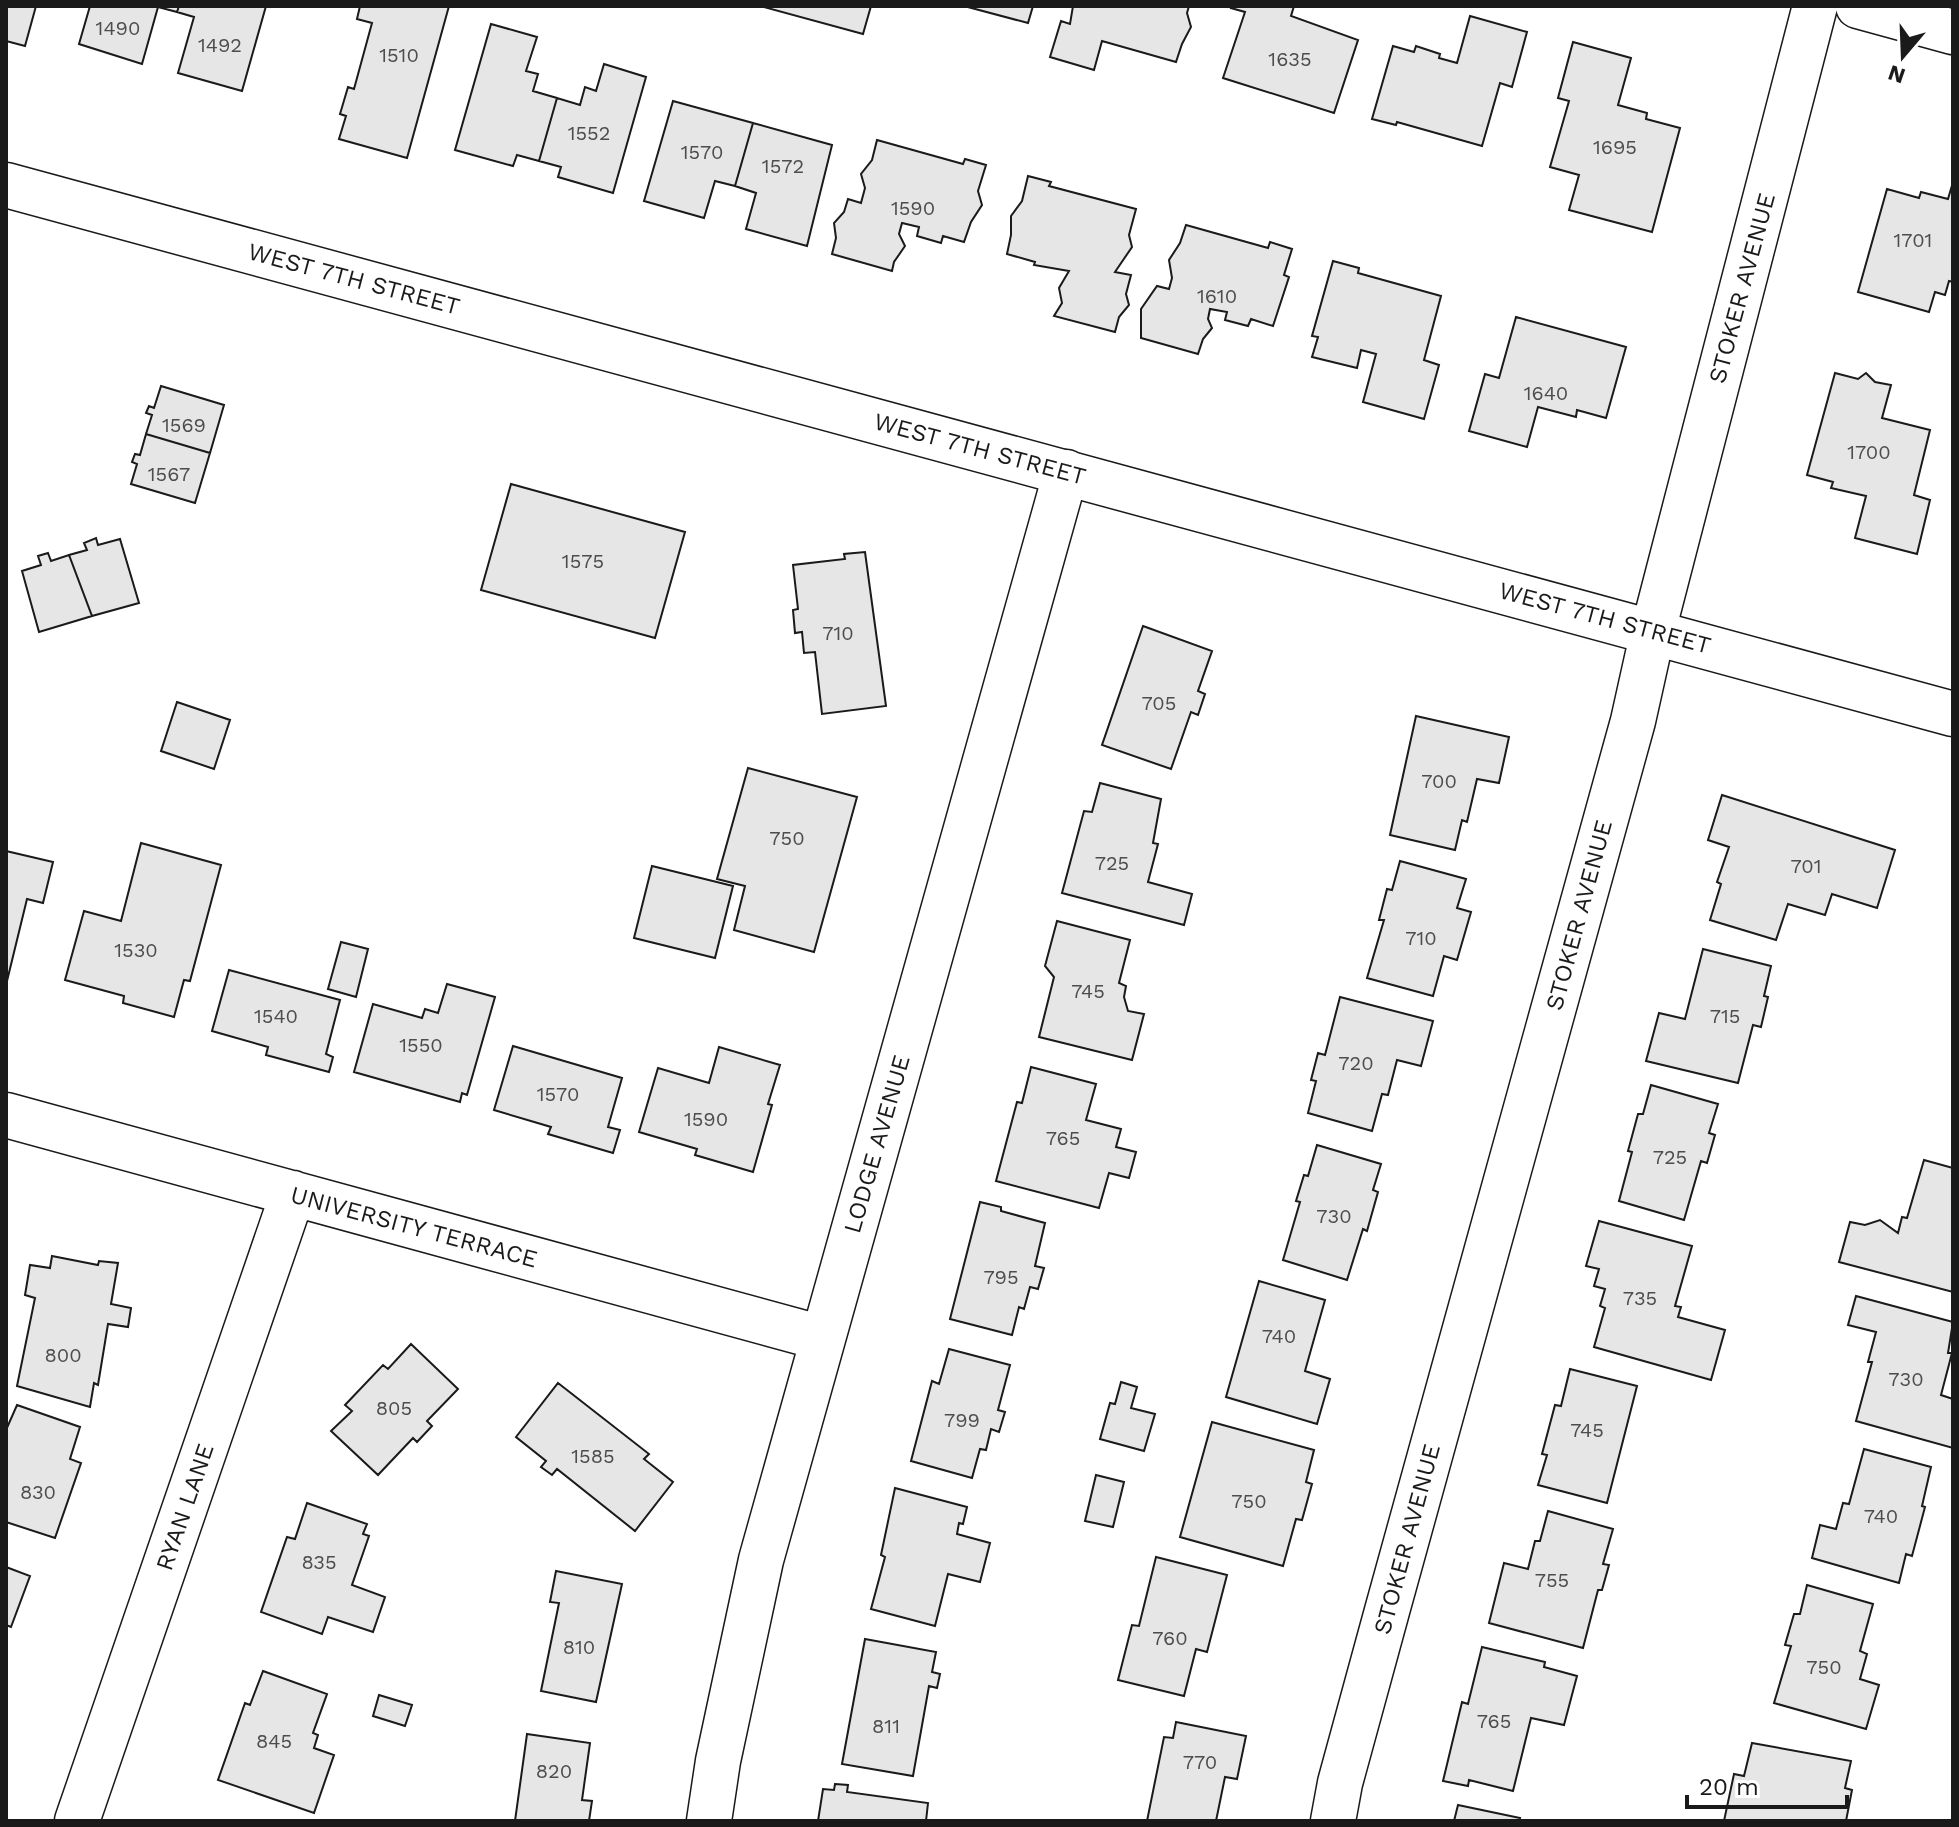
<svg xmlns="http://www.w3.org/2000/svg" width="1959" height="1827" font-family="'Work Sans',sans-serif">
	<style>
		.building { fill: #e6e6e6; stroke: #1a1a1a; stroke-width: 2 }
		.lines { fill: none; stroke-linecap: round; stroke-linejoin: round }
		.minor-casing { stroke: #1a1a1a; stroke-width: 47 }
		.major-casing { stroke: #1a1a1a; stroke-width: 47 }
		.minor { stroke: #fff; stroke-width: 44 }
		.major { stroke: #fff; stroke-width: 44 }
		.labels { text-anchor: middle; stroke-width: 6; stroke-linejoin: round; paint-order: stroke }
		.number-label { font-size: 20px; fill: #4d4d4d }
		.street-label { font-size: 24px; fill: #1a1a1a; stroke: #fff }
	</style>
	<rect width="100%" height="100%" fill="#fff"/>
	<path class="building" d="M6,6H36L25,46L6,41Z
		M90,6H179L177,12L158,7L142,64L79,44Z
		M179,6H266L242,91L178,73L194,17L177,12Z
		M360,6H449L407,158L339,139L346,116L340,114L348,87L354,89L372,23L357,19Z
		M760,6H871L863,34Z
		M964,6H1033L1028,23Z
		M1073,6H1189L1187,13L1191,27L1182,44L1176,62L1102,41L1094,70L1050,57L1061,21L1070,24Z
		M1232,6H1294L1291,16L1358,40L1334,113L1223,78L1245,12L1231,8Z
		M1470,16L1527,32L1512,87L1500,83L1482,146L1397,122L1396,125L1372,119L1393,46L1414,52L1416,46L1440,54L1439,58L1457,63Z
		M491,24L537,37L526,71L538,74L533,91L557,98L539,161L517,155L513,166L455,150Z
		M1573,42L1631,58L1618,105L1647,113L1646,119L1680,128L1652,232L1569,210L1579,175L1550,167L1569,101L1558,98Z
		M604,64L646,77L613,193L558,177L561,167L539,161L557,98L580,105L585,87L596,91Z
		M673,101L753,123L735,186L715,181L704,218L644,201Z
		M753,123L832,145L807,246L746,229L756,193L735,186Z
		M877,140L963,164L965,159L986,165L978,191L982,205L971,222L964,242L943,236L941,243L917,236L919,227L902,223L899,234L905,246L894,262L892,271L832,254L836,238L834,223L844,212L848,199L861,203L865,188L861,174L872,160Z
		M1028,176L1051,182L1049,186L1136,209L1129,235L1132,247L1115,272L1131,275L1126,294L1129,305L1119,317L1115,332L1054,316L1062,303L1059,288L1069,271L1034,265L1035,262L1007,254L1011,235V216L1022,201Z
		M1953,182V282L1949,281L1945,295L1935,292L1929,312L1858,292L1887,189L1919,198L1921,192L1948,199Z
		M1186,225L1268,248L1270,242L1292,249L1284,275L1289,277L1273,326L1251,319L1248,326L1225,320L1227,312L1210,309L1208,319L1212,328L1203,339L1198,354L1141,338V309L1157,286L1169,289L1172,278L1169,260L1180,243Z
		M1333,261L1359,268L1358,273L1441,296L1424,360L1439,365L1424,419L1363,402L1376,354L1361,350L1357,368L1312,357L1318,337L1312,336Z
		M1516,317L1626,347L1606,418L1577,410L1576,417L1538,407L1527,447L1469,431L1485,374L1499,378Z
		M1835,373L1858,379L1866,373L1875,382L1891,385L1882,418L1930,430L1914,495L1930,500L1917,554L1855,538L1866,496L1831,488L1833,482L1807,475Z
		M161,386L224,405L210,453L146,434L152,415L146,413L149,406L154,408Z
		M146,434L210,453L195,503L131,484L137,464L132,462L135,454L140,455Z
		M511,484L685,532L655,638L481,590Z
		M96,538L98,545L120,539L139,603L92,616L69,555L87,550L84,543Z
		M865,552L886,706L822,714L815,652L804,653L802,632L795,633L793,610L798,609L793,565L845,559L844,554Z
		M48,553L51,561L69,555L92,616L39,632L22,571L41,565L38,556Z
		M1143,626L1212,651L1198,691L1205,694L1198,715L1191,712L1171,769L1102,745Z
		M177,702L230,720L214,769L161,751Z
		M1416,716L1509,737L1499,783L1477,779L1467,822L1462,820L1455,850L1390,835Z
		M748,768L857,797L814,952L734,930L745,886L717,879Z
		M1100,783L1161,799L1153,843L1158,844L1148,882L1192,894L1184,925L1062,893L1084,811L1092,812Z
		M1722,795L1895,850L1877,908L1832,894L1825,915L1788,904L1776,940L1710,920L1721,884L1717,882L1729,847L1708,840Z
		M141,843L221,865L190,981L184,980L174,1017L123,1003L124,996L65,980L84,911L121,921Z
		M6,851L53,862L43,903L27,899L7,981Z
		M1400,861L1466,879L1457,908L1471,912L1457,960L1444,956L1433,996L1367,978L1384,920H1379L1387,889L1392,890Z
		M652,866L733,886L715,958L634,938Z
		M1057,921L1130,940L1119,983L1126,986L1124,997L1128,1011L1144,1014L1132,1060L1039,1037L1054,977L1045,966Z
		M341,942L368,949L356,997L328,989Z
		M1703,949L1771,966L1764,996L1768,997L1761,1027L1753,1025L1738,1083L1646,1061L1659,1013L1685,1019Z
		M229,970L340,1000L326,1054L333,1057L329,1072L266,1055L268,1047L212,1031Z
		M447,984L495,997L467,1095L462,1093L460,1102L354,1072L373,1004L422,1018L425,1009L438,1013Z
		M1340,997L1433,1021L1421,1066L1397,1060L1388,1095L1382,1094L1372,1131L1308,1113L1316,1081L1311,1080L1318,1053L1325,1055Z
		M513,1046L622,1078L608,1127L620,1130L613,1153L548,1134L551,1127L494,1110Z
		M719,1047L780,1065L768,1104L772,1105L753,1172L695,1155L697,1149L639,1132L658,1068L709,1083Z
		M1031,1067L1096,1084L1086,1120L1121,1129L1116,1147L1136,1152L1129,1178L1109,1173L1099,1208L996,1181L1017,1102L1022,1103Z
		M1651,1085L1718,1104L1709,1133L1715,1135L1707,1163L1701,1161L1684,1220L1619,1201L1632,1152L1628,1151L1638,1114H1643Z
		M1317,1145L1381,1164L1373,1190L1378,1192L1367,1231L1363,1229L1347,1280L1283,1260L1300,1202L1296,1201L1304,1175L1308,1176Z
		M1924,1160L1953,1168V1292L1839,1262L1850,1222L1865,1225L1880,1220L1898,1233L1902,1217L1907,1218Z
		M980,1202L1001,1207V1211L1045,1223L1035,1266L1044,1268L1038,1289L1030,1287L1024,1309L1019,1307L1012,1335L950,1319Z
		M1599,1221L1692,1246L1675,1306L1681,1307L1678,1317L1725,1330L1711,1380L1594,1347L1605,1308L1600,1306L1605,1289L1594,1286L1599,1269L1586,1266Z
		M52,1256L98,1265L99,1261L118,1263L111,1304L131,1308L128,1327L108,1324L98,1385L94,1383L90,1407L17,1386L35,1298L25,1295L30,1265L50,1268Z
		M1259,1281L1325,1300L1305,1371L1330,1379L1317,1424L1226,1397Z
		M1856,1296L1953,1322L1948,1353H1952L1941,1395L1953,1399V1448L1856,1421L1872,1362H1868L1876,1332L1848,1325Z
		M411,1344L458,1389L427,1421L432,1426L417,1442L413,1438L378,1475L331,1431L352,1411L345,1405L383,1365L388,1369Z
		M949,1349L1010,1365L998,1410L1005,1412L999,1432L991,1429L986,1450L980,1449L972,1478L911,1461L932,1381L939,1384Z
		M1570,1369L1637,1386L1607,1503L1538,1485L1547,1455L1542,1454L1555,1405L1561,1406Z
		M1121,1382L1137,1387L1131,1408L1155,1414L1144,1451L1100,1439L1110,1403L1115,1404Z
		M558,1383L649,1454L644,1459L673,1482L635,1531L557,1469L552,1475L541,1467L546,1461L516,1437Z
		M17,1405L80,1427L70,1459L81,1463L55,1538L6,1522V1430Z
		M1212,1422L1314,1450L1306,1482L1312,1484L1302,1520L1296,1519L1283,1566L1180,1537Z
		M1864,1449L1931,1467L1922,1506L1925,1507L1912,1556L1906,1554L1899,1583L1812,1558L1820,1525L1836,1529L1843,1503L1849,1504Z
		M1096,1475L1124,1482L1113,1527L1085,1521Z
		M895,1488L967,1507L963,1524L959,1523L957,1534L990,1543L980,1582L948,1574L935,1626L871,1609L885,1557L881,1555Z
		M307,1503L367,1524L363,1534L369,1536L352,1585L385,1597L373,1632L328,1617L322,1634L261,1612L287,1537L295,1539Z
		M1548,1511L1613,1529L1603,1564L1609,1565L1602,1590H1598L1583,1648L1489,1623L1504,1563L1528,1569L1535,1541H1540Z
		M1156,1557L1227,1575L1207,1652L1196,1649L1184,1696L1118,1680L1132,1625L1139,1626Z
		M6,1567L30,1576L11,1627L6,1625Z
		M556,1571L622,1584L596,1702L541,1691L559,1603L550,1602Z
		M1807,1585L1873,1604L1860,1651L1867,1654L1860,1679L1879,1685L1866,1729L1774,1703L1791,1646L1785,1645L1794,1614H1800Z
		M865,1639L936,1652L932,1672L940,1674L937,1688L929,1686L913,1776L842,1764Z
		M1482,1647L1545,1662L1544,1667L1577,1676L1564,1725L1531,1718L1513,1791L1469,1780L1468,1786L1443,1781L1462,1702L1468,1704Z
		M263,1671L327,1694L313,1733L318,1735L314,1748L334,1755L314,1813L218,1780L245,1703L250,1705Z
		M379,1695L412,1705L405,1726L373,1716Z
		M1176,1722L1246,1736L1237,1779L1225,1777L1216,1821H1147L1164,1737L1173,1738Z
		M527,1734L590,1743L582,1800L592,1801L589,1821H515Z
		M1752,1743L1851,1761L1845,1788L1852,1790L1846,1821H1724L1734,1774L1744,1776Z
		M835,1784L848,1785L847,1792L928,1803L926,1821H818L823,1789L834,1790Z
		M1458,1805L1520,1818L1519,1821H1454Z"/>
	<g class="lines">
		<g class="minor-casing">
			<path id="minor" d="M1858,6L1953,32
				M6,1115L822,1338
				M77,1821L293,1193
				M709,1821L718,1761L761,1560L1066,472
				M1333,1821L1340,1783L1387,1611L1633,721L1653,631L1815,6"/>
		</g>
		<g class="major-casing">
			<path id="major" d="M6,185L1953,714"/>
		</g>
		<use href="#minor" class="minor"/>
		<use href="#major" class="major"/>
	</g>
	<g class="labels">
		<g class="number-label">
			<text x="118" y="35">1490</text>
			<text x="220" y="52">1492</text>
			<text x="399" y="62">1510</text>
			<text x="1290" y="66">1635</text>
			<text x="589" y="140">1552</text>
			<text x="1615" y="154">1695</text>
			<text x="702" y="159">1570</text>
			<text x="783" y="173">1572</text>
			<text x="913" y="215">1590</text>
			<text x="1913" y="247">1701</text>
			<text x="1217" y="303">1610</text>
			<text x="1546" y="400">1640</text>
			<text x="184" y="432">1569</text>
			<text x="1869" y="459">1700</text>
			<text x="169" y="481">1567</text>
			<text x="583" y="568">1575</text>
			<text x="838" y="640">710</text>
			<text x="1159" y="710">705</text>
			<text x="1439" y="788">700</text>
			<text x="787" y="845">750</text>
			<text x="1112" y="870">725</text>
			<text x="1806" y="873">701</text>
			<text x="1421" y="945">710</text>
			<text x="136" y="957">1530</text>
			<text x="1088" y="998">745</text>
			<text x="276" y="1023">1540</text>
			<text x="1725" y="1023">715</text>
			<text x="421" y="1052">1550</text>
			<text x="1356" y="1070">720</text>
			<text x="558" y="1101">1570</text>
			<text x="706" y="1126">1590</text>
			<text x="1063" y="1145">765</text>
			<text x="1670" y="1164">725</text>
			<text x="1334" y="1223">730</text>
			<text x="1001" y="1284">795</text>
			<text x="1640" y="1305">735</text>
			<text x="1279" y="1343">740</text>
			<text x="63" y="1362">800</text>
			<text x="1906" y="1386">730</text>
			<text x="394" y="1415">805</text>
			<text x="962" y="1427">799</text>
			<text x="1587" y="1437">745</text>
			<text x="593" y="1463">1585</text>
			<text x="38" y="1499">830</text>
			<text x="1249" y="1508">750</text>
			<text x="1881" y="1523">740</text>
			<text x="319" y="1569">835</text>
			<text x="1552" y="1587">755</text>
			<text x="1170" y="1645">760</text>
			<text x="579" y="1654">810</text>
			<text x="1824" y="1674">750</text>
			<text x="1494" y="1728">765</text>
			<text x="886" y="1733">811</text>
			<text x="274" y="1748">845</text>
			<text x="1200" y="1769">770</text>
			<text x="554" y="1778">820</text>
		</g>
		<g class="street-label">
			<text transform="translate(354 279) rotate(15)" y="8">WEST 7TH STREET</text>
			<text transform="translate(1742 288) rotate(-75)" y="8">STOKER AVENUE</text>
			<text transform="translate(980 449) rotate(15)" y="8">WEST 7TH STREET</text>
			<text transform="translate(1605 618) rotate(15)" y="8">WEST 7TH STREET</text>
			<text transform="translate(1579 915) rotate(-75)" y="8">STOKER AVENUE</text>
			<text transform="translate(877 1144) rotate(-74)" y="8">LODGE AVENUE</text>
			<text transform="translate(414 1227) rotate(15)" y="8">UNIVERSITY TERRACE</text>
			<text transform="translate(185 1507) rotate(-71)" y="8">RYAN LANE</text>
			<text transform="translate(1407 1539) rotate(-75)" y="8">STOKER AVENUE</text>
		</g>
	</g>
	<rect width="1959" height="1827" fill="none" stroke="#1a1a1a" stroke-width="16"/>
	<g transform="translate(1903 56) rotate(199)" stroke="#ffffff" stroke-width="6" paint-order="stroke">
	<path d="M0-6L14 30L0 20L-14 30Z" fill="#1a1a1a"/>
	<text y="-12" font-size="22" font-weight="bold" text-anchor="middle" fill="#1a1a1a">N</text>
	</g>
	<path d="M1687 1795v12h160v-12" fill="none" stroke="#1a1a1a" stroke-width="4"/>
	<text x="1699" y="1795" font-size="24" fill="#1a1a1a" stroke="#ffffff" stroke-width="6" paint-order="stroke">20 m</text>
</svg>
